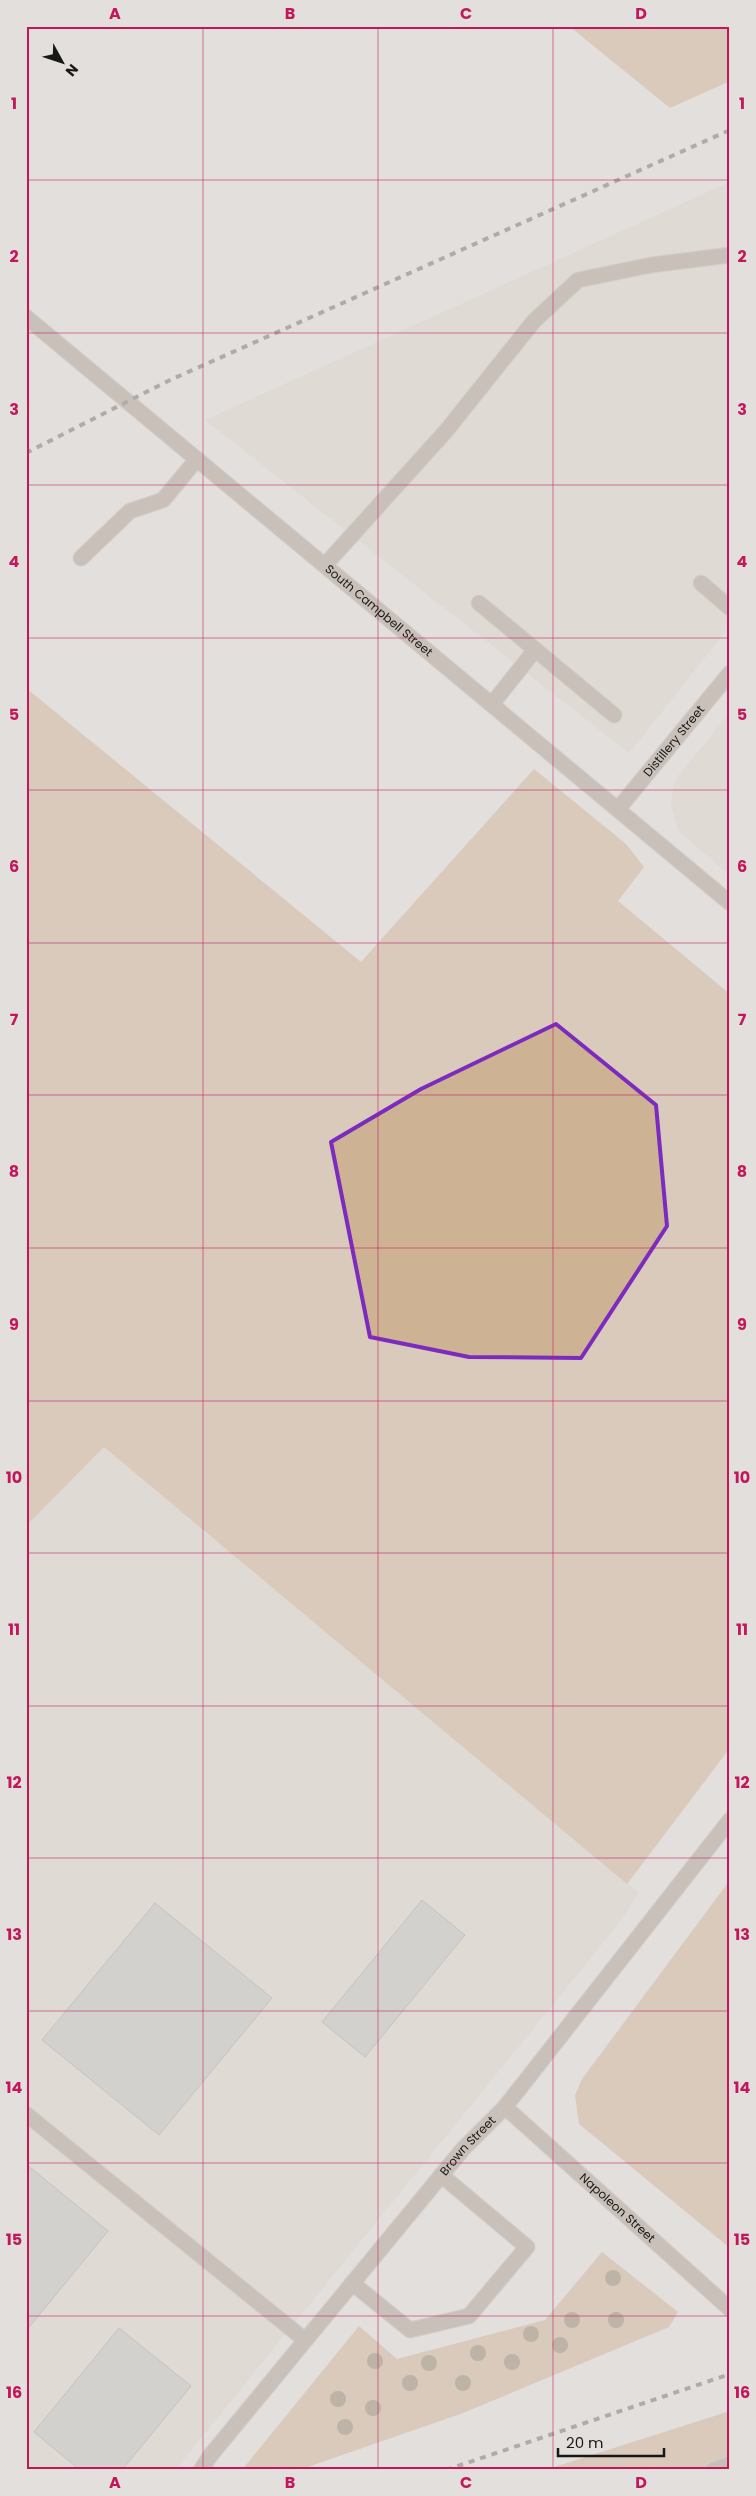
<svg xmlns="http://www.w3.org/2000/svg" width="756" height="2496" font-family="Poppins,sans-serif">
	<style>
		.built { fill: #dcd4cb }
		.green { fill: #ceb294 }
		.building { fill: #c2c0bd; stroke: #a19e9b }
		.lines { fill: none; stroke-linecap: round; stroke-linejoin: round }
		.minor-casing { stroke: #bebbb9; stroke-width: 17 }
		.minor { stroke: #ac9e8f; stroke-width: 15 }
		.rail { stroke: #706e6c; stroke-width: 4; stroke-dasharray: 6 6; stroke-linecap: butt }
		.tree { fill: #927f66 }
		.marked { fill: none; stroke: #7b2cbf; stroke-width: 4; stroke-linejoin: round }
		.grid { fill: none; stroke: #c2185b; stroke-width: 1; stroke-opacity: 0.55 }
		.labels { text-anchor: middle; stroke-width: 4.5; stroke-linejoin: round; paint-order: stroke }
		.street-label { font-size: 12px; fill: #191817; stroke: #e2dfdc }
		.neatline { fill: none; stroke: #c2185b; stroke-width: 2 }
		.grid-label { font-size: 16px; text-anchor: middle; font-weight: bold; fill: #c2185b }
	</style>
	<rect width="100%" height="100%" fill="#e2dfdc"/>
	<path class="built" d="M730,182V626L629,753L205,420Z
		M730,713V876L678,830L671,804L673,786L678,776Z
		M104,1447L639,1893L619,1923L175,2470H26V1526Z"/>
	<path class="green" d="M569,26H730V81L670,108Z
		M26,688L361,962L534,769L626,844L644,867L618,901L730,994V1748L627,1884L104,1447L26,1526Z
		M730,1880V2248L579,2124L575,2095L582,2079Z
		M602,2252L678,2312L669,2327L463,2413L299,2470H242L359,2326L397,2359L545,2320Z
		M730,2411V2459L696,2470H545Z"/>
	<path class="building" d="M422,1900L465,1935L365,2057L322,2022Z
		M155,1903L272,1998L159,2135L42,2040Z
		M26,2164L108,2231L26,2331Z
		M119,2328L191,2386L122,2470H80L34,2432Z"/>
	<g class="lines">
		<g class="minor-casing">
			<g id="minor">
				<path id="s1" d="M26,317L730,903"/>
				<path d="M81,558L130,511L163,500L197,459"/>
				<path d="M325,565L446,431L534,321L578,280L651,265L730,255"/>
				<path d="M701,583L730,608"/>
				<path d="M479,603L614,715"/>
				<path d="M492,704L535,650"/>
				<path id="s2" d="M618,809L730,673"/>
				<path id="s3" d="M505,2107L730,2309"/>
				<path d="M26,2114L305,2340"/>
				<path d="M352,2283L410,2330L469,2316L527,2247L441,2175"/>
				<path id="s4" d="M201,2470L210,2456L463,2149L505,2107L730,1820"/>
				<path d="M713,2470L730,2464"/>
			</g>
		</g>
		<use href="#minor" class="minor"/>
		<path class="rail" d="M26,453L168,381L730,130
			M446,2470L730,2374"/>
	</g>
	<g class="tree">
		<circle cx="613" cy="2278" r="8"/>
		<circle cx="572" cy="2320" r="8"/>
		<circle cx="616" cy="2320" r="8"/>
		<circle cx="531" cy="2334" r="8"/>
		<circle cx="560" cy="2345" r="8"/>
		<circle cx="478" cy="2353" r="8"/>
		<circle cx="375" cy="2361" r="8"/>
		<circle cx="512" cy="2362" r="8"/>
		<circle cx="429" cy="2363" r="8"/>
		<circle cx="410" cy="2383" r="8"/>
		<circle cx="463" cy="2383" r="8"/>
		<circle cx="338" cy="2399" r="8"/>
		<circle cx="373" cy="2408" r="8"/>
		<circle cx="345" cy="2427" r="8"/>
	</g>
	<path d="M0 0H756V2496H0ZM556,1024L656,1105L667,1226L581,1358L469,1357L370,1337L331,1142L421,1089Z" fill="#e2dfdc" fill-opacity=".55" fill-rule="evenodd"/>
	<path class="marked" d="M556,1024L656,1105L667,1226L581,1358L469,1357L370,1337L331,1142L421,1089Z"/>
	<path class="grid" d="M203,26V2470M378,26V2470M553,26V2470M26,180H730M26,333H730M26,485H730M26,638H730M26,790H730M26,943H730M26,1095H730M26,1248H730M26,1401H730M26,1553H730M26,1706H730M26,1858H730M26,2011H730M26,2163H730M26,2316H730"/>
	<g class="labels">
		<g class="street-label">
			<text dy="4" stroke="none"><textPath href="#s1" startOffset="459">South Campbell Street</textPath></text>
			<text dy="4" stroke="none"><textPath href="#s2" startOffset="88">Distillery Street</textPath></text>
			<text dy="4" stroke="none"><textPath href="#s4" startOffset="420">Brown Street</textPath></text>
			<text dy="4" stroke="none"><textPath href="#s3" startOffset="151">Napoleon Street</textPath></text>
		</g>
	</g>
	<rect width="756" height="2496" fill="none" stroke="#e2dfdc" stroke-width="55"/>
	<g transform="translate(62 62) rotate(130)" stroke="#e2dfdc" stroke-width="4" paint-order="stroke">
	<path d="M0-4L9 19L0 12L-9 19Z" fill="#191817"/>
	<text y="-8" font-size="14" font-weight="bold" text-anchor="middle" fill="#191817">N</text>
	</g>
	<path d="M558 2448v8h106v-8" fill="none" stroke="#191817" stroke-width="2.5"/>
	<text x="566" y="2448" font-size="15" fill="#191817" stroke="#e2dfdc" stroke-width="4" paint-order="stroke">20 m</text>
	<rect x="28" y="28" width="700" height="2440" class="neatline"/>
	<g class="grid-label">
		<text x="115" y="19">A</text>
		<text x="290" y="19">B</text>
		<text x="466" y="19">C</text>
		<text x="641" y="19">D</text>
		<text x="14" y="109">1</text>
		<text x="742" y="109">1</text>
		<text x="14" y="262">2</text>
		<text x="742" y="262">2</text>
		<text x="14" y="415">3</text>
		<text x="742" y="415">3</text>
		<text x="14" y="567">4</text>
		<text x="742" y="567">4</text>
		<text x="14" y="720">5</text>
		<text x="742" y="720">5</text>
		<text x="14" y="872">6</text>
		<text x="742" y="872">6</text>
		<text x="14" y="1025">7</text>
		<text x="742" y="1025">7</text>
		<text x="14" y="1177">8</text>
		<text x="742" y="1177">8</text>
		<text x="14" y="1330">9</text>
		<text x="742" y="1330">9</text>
		<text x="14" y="1483">10</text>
		<text x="742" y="1483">10</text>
		<text x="14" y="1635">11</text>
		<text x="742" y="1635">11</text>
		<text x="14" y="1788">12</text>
		<text x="742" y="1788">12</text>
		<text x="14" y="1940">13</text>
		<text x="742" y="1940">13</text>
		<text x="14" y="2093">14</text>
		<text x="742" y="2093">14</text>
		<text x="14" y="2245">15</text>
		<text x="742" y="2245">15</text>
		<text x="14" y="2398">16</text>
		<text x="742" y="2398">16</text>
		<text x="115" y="2488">A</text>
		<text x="290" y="2488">B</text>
		<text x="466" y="2488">C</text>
		<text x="641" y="2488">D</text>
	</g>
</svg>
